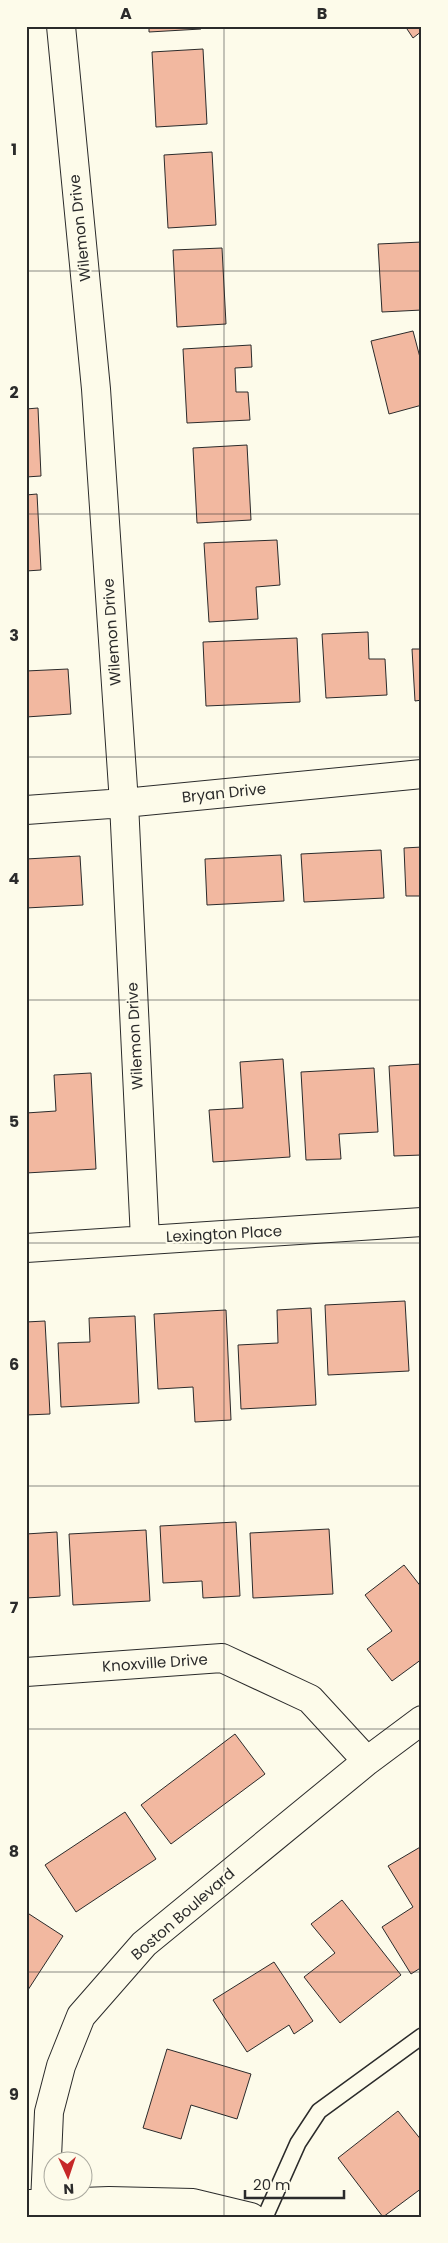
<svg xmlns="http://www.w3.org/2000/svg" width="448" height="2243" font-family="Poppins,sans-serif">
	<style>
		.building { fill: #f2b8a0; stroke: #2b2b2b }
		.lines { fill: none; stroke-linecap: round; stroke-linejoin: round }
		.lane-casing { stroke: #2b2b2b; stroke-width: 18 }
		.street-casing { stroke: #2b2b2b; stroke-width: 30 }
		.lane { stroke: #fdfbea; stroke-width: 15 }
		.street { stroke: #fdfbea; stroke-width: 28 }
		.grid { fill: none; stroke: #2b2b2b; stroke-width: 1; stroke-opacity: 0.55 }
		.labels { text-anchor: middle; stroke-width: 4; stroke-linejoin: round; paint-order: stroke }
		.street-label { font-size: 15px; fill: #2b2b2b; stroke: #fdfbea }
		.neatline { fill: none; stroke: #2b2b2b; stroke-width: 2 }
		.grid-label { font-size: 16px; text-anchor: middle; font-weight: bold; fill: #2b2b2b }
	</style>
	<rect width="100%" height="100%" fill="#fdfbea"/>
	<path class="building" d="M149,26H201V29L149,32Z
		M405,26H422V31L413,38Z
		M203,49L207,124L156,127L152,52Z
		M212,152L216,225L168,228L164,155Z
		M422,242V310L382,312L378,244Z
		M222,248L226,324L177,327L173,250Z
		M413,331L422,365V405L389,414L371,341Z
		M251,345L252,367L235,368L236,392H248L250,420L187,423L183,349Z
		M38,408L41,476L26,477V409Z
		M247,445L251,520L197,523L193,448Z
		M37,494L41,570L26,571V495Z
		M277,540L280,585L256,587L258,619L209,622L204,543Z
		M368,632L369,659H385L387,695L326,698L322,634Z
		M297,638L300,702L206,706L203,642Z
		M412,649H422V700L415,701Z
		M68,669L71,714L26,717V671Z
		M422,847V896H406L404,848Z
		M381,850L384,898L304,902L301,854Z
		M281,855L284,901L207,905L205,859Z
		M80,856L83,905L26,908V859Z
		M283,1059L290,1157L213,1162L209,1110L243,1108L240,1062Z
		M422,1064V1155L394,1156L389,1066Z
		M374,1068L378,1132L339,1134L341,1159L306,1160L301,1072Z
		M91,1073L96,1169L26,1173V1113L56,1111L54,1075Z
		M405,1301L409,1371L328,1375L325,1305Z
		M311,1308L316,1405L241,1409L238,1345L278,1343L277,1310Z
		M226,1310L231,1420L195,1422L193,1387L158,1389L154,1314Z
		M135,1316L139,1403L61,1407L58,1343L90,1342L89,1318Z
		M45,1321L50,1414L26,1415V1322Z
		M236,1522L240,1596L203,1598L202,1581L163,1583L160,1526Z
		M329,1529L333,1594L253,1598L250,1533Z
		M146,1530L150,1601L73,1605L69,1534Z
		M57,1532L60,1596L26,1598V1534Z
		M404,1565L422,1588V1659L392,1681L367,1649L392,1631L365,1595Z
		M235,1734L265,1774L171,1844L141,1805Z
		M125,1812L156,1859L76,1912L45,1865Z
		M422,1846V1967L411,1974L382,1927L413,1907L388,1866Z
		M342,1900L401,1975L340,2023L304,1977L335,1953L311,1924Z
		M26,1912L63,1936L26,1993Z
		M274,1962L313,2021L294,2034L289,2025L247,2052L213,2000Z
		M167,2049L251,2074L237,2119L191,2105L181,2139L143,2128Z
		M398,2111L422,2141V2188L383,2217L338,2158Z"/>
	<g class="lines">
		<g class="lane-casing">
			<path id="lane" d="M265,2217L298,2143L319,2111L422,2036"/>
		</g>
		<g class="street-casing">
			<path id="street" d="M61,26L96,389L124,803L145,1239
				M26,810L124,803L422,774
				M26,1248L422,1222
				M26,1672L222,1658L310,1699L367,1761
				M45,2203L49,2112L61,2066L81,2016L144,1944L367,1761L422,1720
				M27,2204L109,2201L193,2203L251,2217"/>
		</g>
		<use href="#lane" class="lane"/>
		<use href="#street" class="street"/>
	</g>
	<path class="grid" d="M224,26V2217M26,271H422M26,514H422M26,757H422M26,1000H422M26,1243H422M26,1486H422M26,1729H422M26,1972H422"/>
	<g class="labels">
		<g class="street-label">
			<text transform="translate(80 228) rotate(-96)" y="5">Wilemon Drive</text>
			<text transform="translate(112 632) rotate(-94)" y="5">Wilemon Drive</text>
			<text transform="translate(224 793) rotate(-6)" y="5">Bryan Drive</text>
			<text transform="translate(135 1036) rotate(-93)" y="5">Wilemon Drive</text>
			<text transform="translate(224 1234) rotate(-3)" y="5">Lexington Place</text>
			<text transform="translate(155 1663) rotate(-4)" y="5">Knoxville Drive</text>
			<text transform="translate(183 1914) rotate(-41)" y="5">Boston Boulevard</text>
		</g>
	</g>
	<rect width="448" height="2243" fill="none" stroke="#fdfbea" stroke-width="55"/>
	<g transform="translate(68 2176) rotate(177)"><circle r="24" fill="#fdfbea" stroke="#a9a89e"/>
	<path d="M0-4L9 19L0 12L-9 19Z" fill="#c62828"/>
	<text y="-8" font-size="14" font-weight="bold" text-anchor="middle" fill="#2b2b2b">N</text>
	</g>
	<path d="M245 2190v8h99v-8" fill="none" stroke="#2b2b2b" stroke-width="2.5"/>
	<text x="253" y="2190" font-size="15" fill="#2b2b2b" stroke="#fdfbea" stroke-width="4" paint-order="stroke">20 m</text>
	<rect x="28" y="28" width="392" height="2188" class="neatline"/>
	<g class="grid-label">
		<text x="126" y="19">A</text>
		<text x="322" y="19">B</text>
		<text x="14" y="155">1</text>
		<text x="14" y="398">2</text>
		<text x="14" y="641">3</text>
		<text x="14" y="884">4</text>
		<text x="14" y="1127">5</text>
		<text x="14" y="1370">6</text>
		<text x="14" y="1613">7</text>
		<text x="14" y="1857">8</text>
		<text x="14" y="2100">9</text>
	</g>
</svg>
